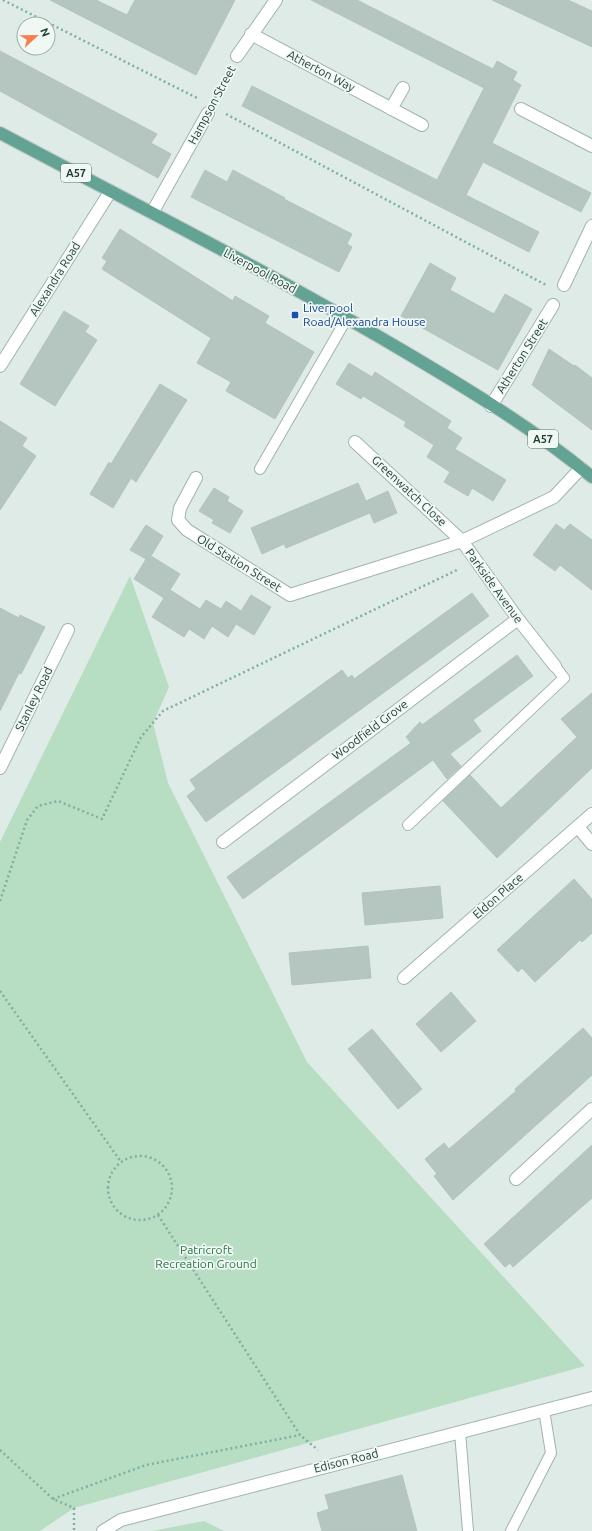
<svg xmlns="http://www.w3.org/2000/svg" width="592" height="1531" font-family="Ubuntu,sans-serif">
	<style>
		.green { fill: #b7dec3 }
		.building { fill: #b4c6bf; stroke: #b1c5be }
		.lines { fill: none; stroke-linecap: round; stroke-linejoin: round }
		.lane-casing { stroke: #a2b3ad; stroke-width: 12 }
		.street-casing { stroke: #a2b3ad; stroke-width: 14 }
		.primary-casing { stroke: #c0c8c6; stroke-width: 14 }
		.path { stroke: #7eb0a2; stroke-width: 2.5; stroke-dasharray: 2 3; stroke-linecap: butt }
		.lane { stroke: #fff; stroke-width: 10 }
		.street { stroke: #fff; stroke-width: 12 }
		.primary { stroke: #62a394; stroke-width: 12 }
		.transit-dot { fill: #1a4fb4; stroke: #f0f8f4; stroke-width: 1.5 }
		.labels { text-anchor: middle; stroke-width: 3.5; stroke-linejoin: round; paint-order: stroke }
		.shield { fill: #f0f8f4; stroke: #5e746e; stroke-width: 1 }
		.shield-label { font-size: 11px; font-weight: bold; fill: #1f3c35 }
		.street-label { font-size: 12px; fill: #1f3c35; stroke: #f0f8f4 }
		.transit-label { font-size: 12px; fill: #164399; stroke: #f0f8f4; text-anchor: start }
		.park-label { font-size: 12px; fill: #287448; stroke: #f0f8f4 }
	</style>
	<rect width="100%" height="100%" fill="#dfebe6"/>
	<path class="green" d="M130,576L169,687L153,723L168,783L307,1062L585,1366L74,1508L40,1531H0V842Z
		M204,1521L224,1531H152Z"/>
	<path class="building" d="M50,0H96L127,15L135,0H235L196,75Z
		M311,0H357L493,69L497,61L517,72L513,80L521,85L492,143L591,193L581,212L483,162L466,195L539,232L529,252L242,106L252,86L437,180L484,88Z
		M492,0H568L592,11V47Z
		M0,51L157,134L151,143L171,154L158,178L0,91Z
		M205,170L227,182L233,170L285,198L284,199L352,234L347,244L352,247L339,272L191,197Z
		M120,229L233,301L235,296L269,316L265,323L314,352L275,419L226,391L231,382L197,363L211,338L102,269L107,261L102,258Z
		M430,263L456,278L450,290L494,314L505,294L532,309L498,370L401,316Z
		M64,311L89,326L85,332L97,340L55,406L20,384Z
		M549,349L574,366L575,365L592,378V430L532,385Z
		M349,363L372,377L375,372L451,421L447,428L462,438L455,449L506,480L493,501L472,488L468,496L444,482L450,472L427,457L434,445L404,426L406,422L363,396L361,399L336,384Z
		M160,384L187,400L136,482L131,478L113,508L90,494L109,462L111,464Z
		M0,421L27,438L22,446L36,456L0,510Z
		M358,483L366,501L388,491L397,513L374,523L370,513L286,548L284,544L262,554L251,528Z
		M214,488L229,497L227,501L243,511L230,533L212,523L214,520L199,511Z
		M556,524L564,530L570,524L592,540V590L560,565L555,571L533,555Z
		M146,525L163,536L151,556L180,574L170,590L200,609L206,600L221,609L226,601L241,611L251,595L271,607L254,635L236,624L228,637L212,626L204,639L189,629L184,637L152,617L164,598L134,579L146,559L130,550Z
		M472,593L489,616L206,822L187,796L196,789L190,780L342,670L348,678L352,675L354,679Z
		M0,608L19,618L20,615L45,627L21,674L19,673L0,711Z
		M517,655L533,676L473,720L481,731L450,754L461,766L447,779L433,760L243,899L227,877L411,743L406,737L420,722L422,725Z
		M592,693V768L497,858L443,801L470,775L501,808L577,737L561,719Z
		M574,879L592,899V933L582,942L580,940L535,982L522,968L518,972L497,950Z
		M440,886L443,918L365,925L362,893Z
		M368,946L371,978L292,985L289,953Z
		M451,992L476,1021L441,1052L416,1024Z
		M583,1028L592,1038V1075L453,1200L434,1176L437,1174L425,1159L444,1143L449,1149L516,1091L515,1089Z
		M372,1029L422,1089L398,1109L348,1049Z
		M592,1145V1198L513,1267L510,1263L505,1267L484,1244Z
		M402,1475L417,1531H322L317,1513L329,1509L325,1495Z"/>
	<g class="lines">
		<g class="lane-casing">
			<path id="lane" d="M260,469L347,318
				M408,825L564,678L555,666
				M460,1432L468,1531
				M511,1531L551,1453L544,1410"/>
		</g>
		<g class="street-casing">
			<path id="street" d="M251,34L422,125
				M237,56L276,0
				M391,109L403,88
				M521,109L592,146
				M152,213L208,113
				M564,285L592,226
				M0,366L110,192
				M491,406L553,305
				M196,478L180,508L178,520L187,530L290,595L462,541L355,442
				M555,666L518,619L462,541L554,497L581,468
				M0,768L68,630
				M578,827L592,844
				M223,842L518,619
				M404,978L592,814
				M516,1179L592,1109
				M103,1531L121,1520L592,1398"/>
		</g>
		<g class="primary-casing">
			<path id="primary" d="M0,133C134,204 269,272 400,349C466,388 533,428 592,477"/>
		</g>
		<path class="path" d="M3,0L197,98
			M215,98L230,71
			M226,114L546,285
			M0,901L27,820L38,806L58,801L102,819L141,737L163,711L459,569
			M0,991L121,1162
			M108 1188a32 32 0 1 1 64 0a32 32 0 1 1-64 0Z
			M158,1215L300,1435L318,1450
			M0,1450L53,1499L74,1508V1531
			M53,1499L146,1465L300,1435"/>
		<use href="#lane" class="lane"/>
		<use href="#street" class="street"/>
		<use href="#primary" class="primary"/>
	</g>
	<rect class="transit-dot" x="291" y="311" width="8" height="8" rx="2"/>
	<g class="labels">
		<g class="shield">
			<rect x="61" y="164" width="30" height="18" rx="3"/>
			<rect x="528" y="430" width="30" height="18" rx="3"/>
		</g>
		<g class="shield-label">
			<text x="76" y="177">A57</text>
			<text x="543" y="443">A57</text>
		</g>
		<g class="street-label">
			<text transform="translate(321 71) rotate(28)" y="4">Atherton Way</text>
			<text transform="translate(212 105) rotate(-62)" y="4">Hampson Street</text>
			<text transform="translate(260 271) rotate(28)" y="4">Liverpool Road</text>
			<text transform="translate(55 279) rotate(-58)" y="4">Alexandra Road</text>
			<text transform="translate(522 356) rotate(-58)" y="4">Atherton Street</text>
			<text transform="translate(409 491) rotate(43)" y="4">Greenwatch Close</text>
			<text transform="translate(239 563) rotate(32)" y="4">Old Station Street</text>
			<text transform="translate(494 586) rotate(54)" y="4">Parkside Avenue</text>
			<text transform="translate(34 699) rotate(-64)" y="4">Stanley Road</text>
			<text transform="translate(370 730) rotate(-37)" y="4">Woodfield Grove</text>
			<text transform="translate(498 896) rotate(-41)" y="4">Eldon Place</text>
			<text transform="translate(346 1461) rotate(-14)" y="4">Edison Road</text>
		</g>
		<g class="transit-label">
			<text x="303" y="312">Liverpool<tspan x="303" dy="14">Road/Alexandra House</tspan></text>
		</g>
		<g class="park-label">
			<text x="206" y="1254">Patricroft<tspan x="206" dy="14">Recreation Ground</tspan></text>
		</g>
	</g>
	<g transform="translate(36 36) rotate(68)"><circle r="19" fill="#f0f8f4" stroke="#9cada8"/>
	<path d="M0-3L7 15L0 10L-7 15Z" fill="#f87f50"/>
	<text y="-6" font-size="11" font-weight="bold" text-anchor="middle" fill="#1f3c35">N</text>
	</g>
</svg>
